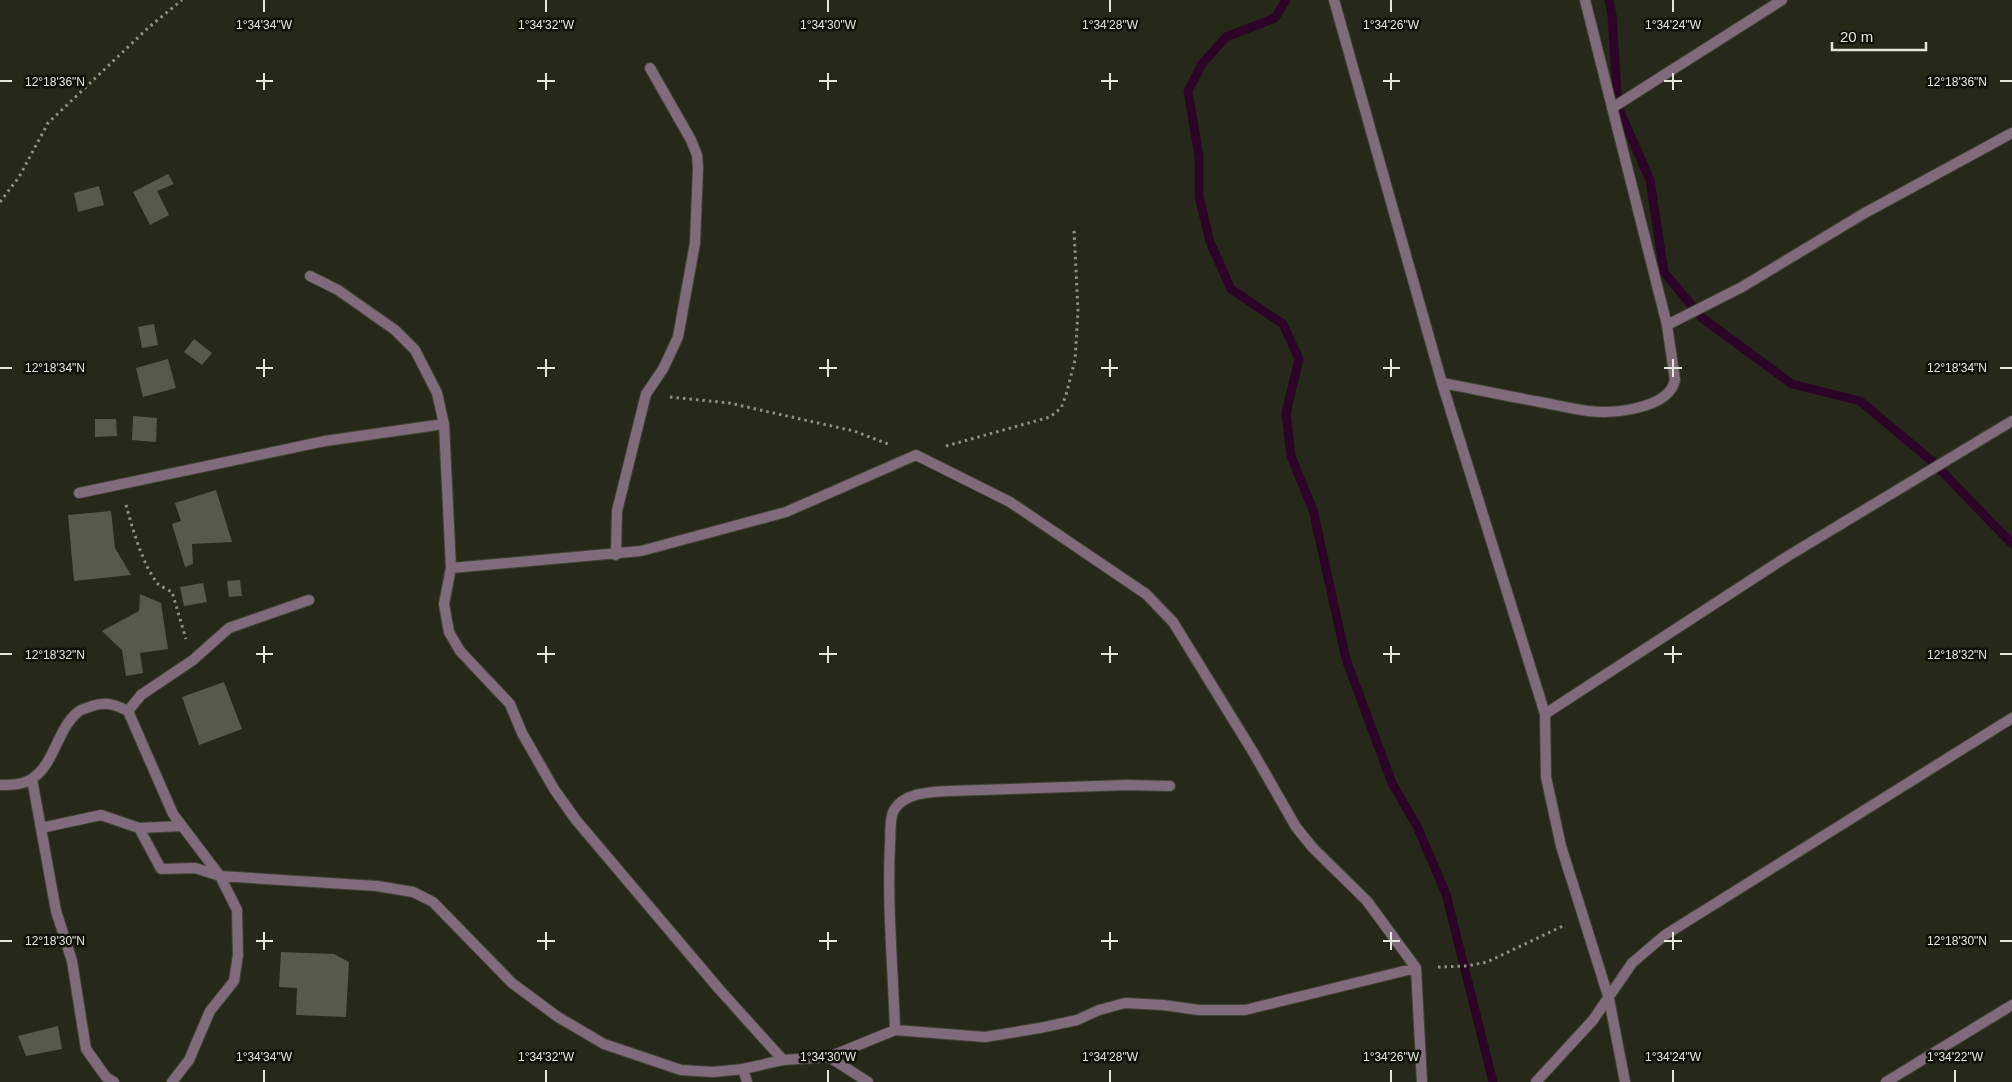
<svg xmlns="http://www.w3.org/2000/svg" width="2012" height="1082" font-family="Helvetica,sans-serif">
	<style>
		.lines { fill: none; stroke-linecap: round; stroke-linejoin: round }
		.stream { stroke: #2c0428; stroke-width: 9 }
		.building { fill: #575a48 }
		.street-casing { stroke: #414434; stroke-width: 12 }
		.path { stroke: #8e9083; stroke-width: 3; stroke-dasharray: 2.5 4; stroke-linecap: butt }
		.street { stroke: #806b7c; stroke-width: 10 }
		.ticks { fill: none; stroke: #e5e7dc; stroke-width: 2 }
		.ticks-label { font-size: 12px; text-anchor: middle; fill: #e5e7dc; stroke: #10110a; stroke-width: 5; stroke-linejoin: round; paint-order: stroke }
	</style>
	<rect width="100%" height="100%" fill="#262919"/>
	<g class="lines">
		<path class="stream" d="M1286,0L1275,18L1226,37L1202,64L1188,91L1199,156V196L1210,242L1231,289L1283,324L1299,359L1286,413L1291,456L1313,510L1346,659L1392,783L1417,826L1446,894L1493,1082
			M1609,0L1612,15L1618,107L1650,180L1664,272L1702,318L1792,384L1860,401L1933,462L2012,544"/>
	</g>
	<path class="building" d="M168,174L174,184L157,191L169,215L150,225L133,192Z
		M99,186L104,205L78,212L74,193Z
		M154,324L158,345L142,348L138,327Z
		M194,339L212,353L202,365L184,352Z
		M168,359L176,388L143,397L136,368Z
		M133,416L157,418L156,442L132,440Z
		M95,419H116L117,436L95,437Z
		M216,490L232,542L192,544L193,564L185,567L172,524L181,521L175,503Z
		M111,511L115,548L131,575L74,581L68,515Z
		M240,580L242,596L229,597L227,581Z
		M203,583L207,602L184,606L180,587Z
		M140,594L161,603L168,649L140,653L143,673L126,676L122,650L102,631L139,611Z
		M224,682L242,729L199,745L182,697Z
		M281,952L334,954L349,962L346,1017L296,1015L297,988L279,987Z
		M58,1026L62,1049L26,1056L18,1036Z"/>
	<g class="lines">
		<g class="street-casing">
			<path id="street" d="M1334,0L1442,383L1545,714L1546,777L1561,846L1609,999L1625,1082
				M1612,108L1782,0
				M310,276L338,290L395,330L415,350L437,393L444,424L451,568L444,604L449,632L460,651L510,704L522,733L554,789L576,820L719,989L783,1060L829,1057L868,1082
				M1667,325L1742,287L1863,214L2012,133
				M1442,383C1475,389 1507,396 1540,402C1556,405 1572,409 1588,411C1613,414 1669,409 1675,380L1667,325L1585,0
				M79,493L325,441L444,424
				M616,555L617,511L646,394L663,369L678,337L695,243L698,168L697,155L691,140L650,68
				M451,568L641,551L786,512L916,455L1010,502L1146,594L1173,622L1253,752L1296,827L1313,848L1367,901L1416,968L1422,1082
				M128,711L141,695L193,660L229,628L309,600
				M1545,714L1788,556L2012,421
				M32,779L56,911L72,961L86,1049L106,1077L114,1082
				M0,785C12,785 23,785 33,778C55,763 57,729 78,712C81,709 88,708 92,706C106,701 116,705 128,711L173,814L220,876L377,886L413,892L433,902L512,983L558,1017L604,1044L681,1070L713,1072L743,1069L783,1060
				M41,828L101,815L139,828L182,826
				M139,828L161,869L195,868L220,876L237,910L238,955L234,981L210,1011L189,1060L172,1082
				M895,1030C893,968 887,905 890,844C891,833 889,819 894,810C905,792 931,792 949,791L1127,785L1170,786
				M829,1057L895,1030L985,1037L1040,1028L1077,1020L1099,1010L1125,1003L1163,1005L1199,1010H1245L1416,968
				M743,1069L747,1082
				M1536,1082L1593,1020L1632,963L1665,935L2012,718
				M1886,1082L2012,1005"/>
		</g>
		<path class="path" d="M0,202L19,177L48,123L148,28L182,0
			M670,397L729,403L854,431L888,444
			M946,446L1050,417L1061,408L1066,395L1075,360L1078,311L1074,230
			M126,505C132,527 143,566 158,584C162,587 168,590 172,592L186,639
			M1438,967L1467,966L1487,962L1565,925"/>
		<use href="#street" class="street"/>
	</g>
	<path class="ticks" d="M264,0V12M546,0V12M828,0V12M1110,0V12M1391,0V12M1673,0V12M264,73V90M546,73V90M828,73V90M1110,73V90M1391,73V90M1673,73V90M0,81H12M256,81H273M537,81H555M819,81H837M1101,81H1118M1383,81H1400M1664,81H1682M2000,81H2012M264,359V377M546,359V377M828,359V377M1110,359V377M1391,359V377M1673,359V377M0,368H12M256,368H273M537,368H555M819,368H837M1101,368H1118M1383,368H1400M1664,368H1682M2000,368H2012M264,646V663M546,646V663M828,646V663M1110,646V663M1391,646V663M1673,646V663M0,654H12M256,654H273M537,654H555M819,654H837M1101,654H1118M1383,654H1400M1664,654H1682M2000,654H2012M264,932V950M546,932V950M828,932V950M1110,932V950M1391,932V950M1673,932V950M0,941H12M256,941H273M537,941H555M819,941H837M1101,941H1118M1383,941H1400M1664,941H1682M2000,941H2012M264,1070V1082M546,1070V1082M828,1070V1082M1110,1070V1082M1391,1070V1082M1673,1070V1082M1955,1070V1082"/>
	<g class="ticks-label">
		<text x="264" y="29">1°34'34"W</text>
		<text x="546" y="29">1°34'32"W</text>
		<text x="828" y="29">1°34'30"W</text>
		<text x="1110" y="29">1°34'28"W</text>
		<text x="1391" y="29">1°34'26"W</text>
		<text x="1673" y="29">1°34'24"W</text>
		<text x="55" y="86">12°18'36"N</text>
		<text x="1957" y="86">12°18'36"N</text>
		<text x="55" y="372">12°18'34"N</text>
		<text x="1957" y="372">12°18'34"N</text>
		<text x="55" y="659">12°18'32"N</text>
		<text x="1957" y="659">12°18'32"N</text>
		<text x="55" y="945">12°18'30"N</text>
		<text x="1957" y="945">12°18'30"N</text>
		<text x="264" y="1061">1°34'34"W</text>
		<text x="546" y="1061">1°34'32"W</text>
		<text x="828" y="1061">1°34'30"W</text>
		<text x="1110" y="1061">1°34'28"W</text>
		<text x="1391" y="1061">1°34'26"W</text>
		<text x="1673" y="1061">1°34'24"W</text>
		<text x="1955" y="1061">1°34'22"W</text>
	</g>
	<path d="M1832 42v8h94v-8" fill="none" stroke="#e5e7dc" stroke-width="2.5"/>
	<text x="1840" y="42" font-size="15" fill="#e5e7dc" stroke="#10110a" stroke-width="4" paint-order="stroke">20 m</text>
</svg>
